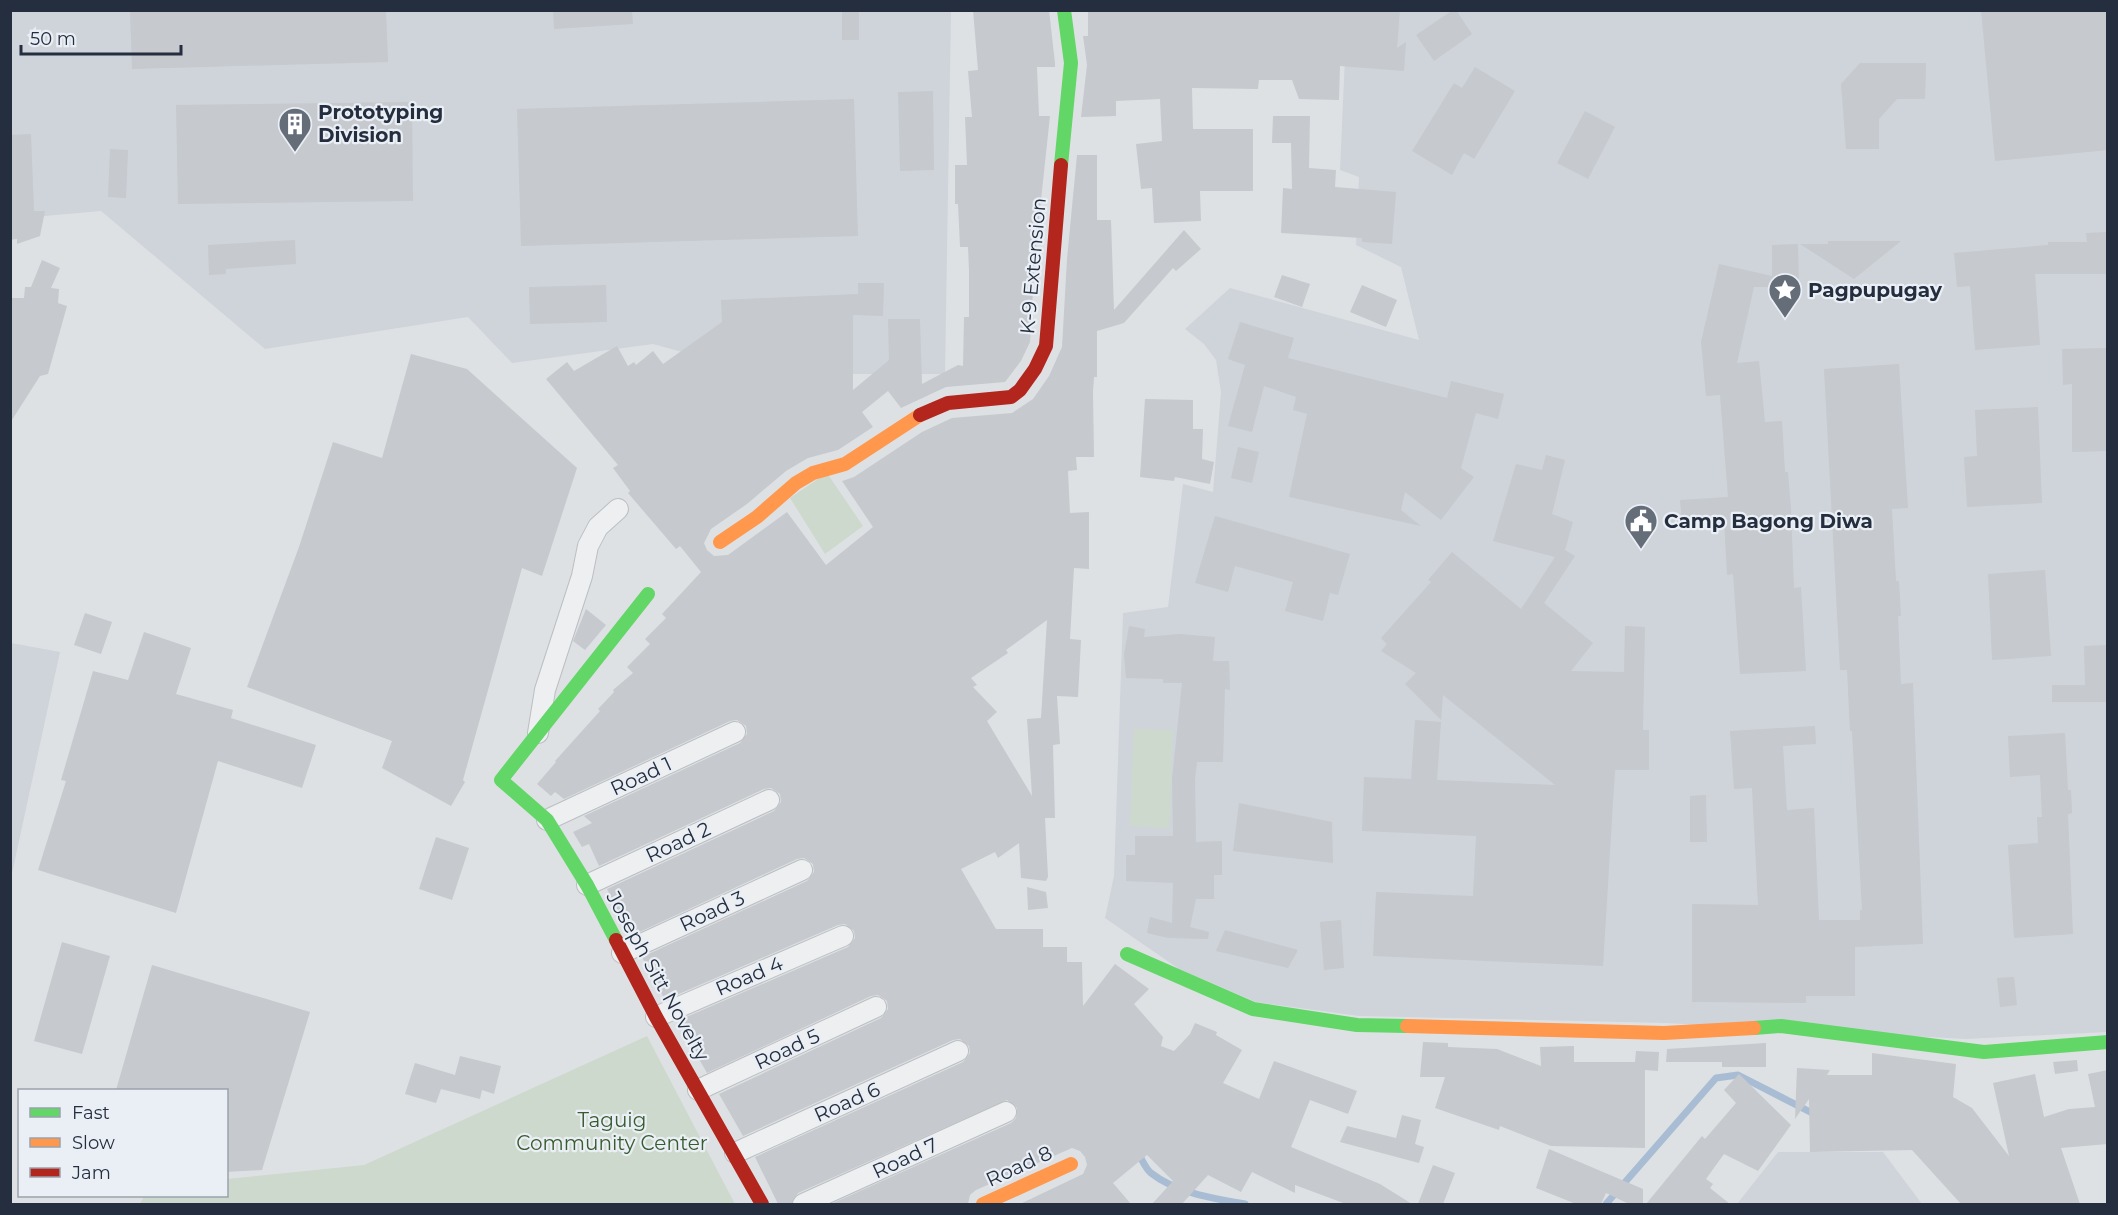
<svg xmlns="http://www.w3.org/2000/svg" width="2118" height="1215" font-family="Montserrat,sans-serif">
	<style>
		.built { fill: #cfd4db }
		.green { fill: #ced9cd }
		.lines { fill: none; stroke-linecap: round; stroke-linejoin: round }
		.stream { stroke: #a8bdd3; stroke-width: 7 }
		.building { fill: #c6c9cd; fill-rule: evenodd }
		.street-casing { stroke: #bcbfc2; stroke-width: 22 }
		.street { stroke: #edeff1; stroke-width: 20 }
		.fast { stroke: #63d668; stroke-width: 14 }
		.slow { stroke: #ff974d; stroke-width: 14 }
		.jam { stroke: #b3261e; stroke-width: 14 }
		.labels { text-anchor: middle; stroke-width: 4.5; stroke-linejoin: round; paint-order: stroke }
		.poi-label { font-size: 20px; font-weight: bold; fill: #242e3f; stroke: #eaeff5; text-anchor: start }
		.street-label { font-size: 20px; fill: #242e3f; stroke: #eaeff5 }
		.park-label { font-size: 20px; fill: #385c2f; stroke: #eaeff5 }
	</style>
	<rect width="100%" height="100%" fill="#dee1e4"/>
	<path class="built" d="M11,11H951L945,374H784L719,362L653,344L512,363L468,317L265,349L101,211L11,219Z
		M1347,11H2107V1032L1966,1039L1665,1023L1359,1016L1256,1002L1179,969L1105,918L1114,876L1123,613L1168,607L1183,484L1213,492L1221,392L1216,360L1204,344L1185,329L1230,288L1419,340L1401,267L1356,245L1359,177L1340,170Z
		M11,643L60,652L11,878L10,643Z
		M1778,1152H1883L1922,1204H1737Z"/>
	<path class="green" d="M827,473L863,526L825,554L790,498Z
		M1134,729L1173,730L1169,828L1130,826Z
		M647,1036L735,1204H140L144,1196H226L227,1179L364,1165Z"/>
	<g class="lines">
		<path class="stream" d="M1138,1153C1142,1159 1145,1168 1151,1173C1176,1193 1215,1199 1245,1204
			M1606,1204L1716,1078L1738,1075L1818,1116"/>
	</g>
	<path class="building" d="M130,10H386L388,62L132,69Z
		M553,10H632L633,24L554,29Z
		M842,10H859V40H842Z
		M973,10H1049L1055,63V67H1037L1039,116H1050L1035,256L1030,342L1021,361L1005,382L946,387L901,408L888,391L862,412L873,427L838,450L808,458L786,471L747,504L711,529L704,543L707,550L714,556L728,555L787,512L826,565L873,527L842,481L854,477L922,432L952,418L1012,413L1033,399L1049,376L1062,347L1067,259L1077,155H1097V220H1111L1114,310L1184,230L1201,249L1176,271L1173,268L1124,323L1097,331V377H1094L1093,392L1094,457H1076L1077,470L1068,471L1070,513L1089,512V569L1074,568L1070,639L1081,640L1078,697L1057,696L1060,744L1053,745L1055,818H1045L1048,877L1046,881L1021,878L1019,843L998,858L995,852L961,869L996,929H1043V947H1067V962H1082L1083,1006L1115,964L1149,989L1134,1004L1163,1037L1161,1046L1174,1051L1190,1034L1195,1023L1217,1032L1216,1035L1242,1050L1223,1083L1259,1099L1274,1061L1357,1091L1348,1114L1310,1100L1291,1147L1380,1184L1412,1204H1346L1295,1185V1193L1252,1172L1241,1192L1208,1175L1182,1204H1152L1173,1181L1147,1155L1113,1183L1131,1204H1020L1083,1174L1087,1165L1085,1157L1080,1151L1072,1148L976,1190L970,1195L968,1204H831L1011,1123L1016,1118L1017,1108L1007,1100L798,1193L791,1204H778L755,1157L963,1062L970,1053L969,1046L960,1039L953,1040L743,1136L719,1094L881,1018L888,1009L887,1001L878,995L871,996L707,1073L677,1021L848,947L855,938L854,931L845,924L838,925L665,1000L642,957L807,881L814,872L813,864L804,858L797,859L631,936L607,889L774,811L781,802L780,794L771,788L764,789L599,866L589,844L582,847L573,832L592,823L584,816L740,743L747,734L746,726L737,720L730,721L564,799L555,792L551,796L537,784L556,762L555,761L600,711L598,709L614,692L613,690L633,673L627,667L650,644L645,639L666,618L662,614L701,572L680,546L676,549L628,493L630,491L613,468L618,465L546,379L567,362L574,371L617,346L628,366L634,362L636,365L653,351L663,364L722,322L721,300L858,294V283H884L883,316L853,315V390L889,360L888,319H920L922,384L958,365L963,366L964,317H969V270L968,247H960L958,204H955V165H967L965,117H972L968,71L978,70ZM1047,620L1041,718L1027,719L1032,796L987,721L997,712L973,687L977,685L971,678L1008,653L1006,650Z
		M1088,10H1400L1397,48L1406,42L1404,71L1340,66L1339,100L1299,99L1292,80H1259L1258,89L1192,88L1193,129H1253V191H1200L1201,221L1154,223L1152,188L1141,189L1136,144L1162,141L1160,99L1116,101V116L1081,117L1087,65L1083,36H1088Z
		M1453,10H1456L1472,34L1434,61L1416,35Z
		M1981,10H2108V150L1995,161Z
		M1860,63H1926L1925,99H1897L1879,119V149H1846L1841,84Z
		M1475,67L1515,91L1474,159L1464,153L1452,175L1412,151L1454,83L1462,88Z
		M933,91L934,170L900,171L898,92Z
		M854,99L858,236L521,246L517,109Z
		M412,102L413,201L178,204L176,105Z
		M1585,111L1615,127L1588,179L1557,163Z
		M1273,116H1310L1309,168L1336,170L1335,187L1396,192L1392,244L1362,242V238L1281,233L1283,188L1292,189L1291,143H1272Z
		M31,134L34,211H45L40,236L17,244V239L10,240V135Z
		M110,149L128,150L126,198L108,197Z
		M2108,232V274H2035L2040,345L1975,350L1970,286L1957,287L1954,253L2048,245V242H2087L2086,233Z
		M295,240L296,264L226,269V274L209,275L208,245Z
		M1828,241H1901L1854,279L1800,244H1828Z
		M1798,244L1799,287H1754L1737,363L1759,361L1765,422L1782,421L1785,472H1788L1791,509L1794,588L1801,587L1806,671L1740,674L1733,574L1727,575L1724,519L1682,522L1680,500L1728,497L1720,395L1706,396L1701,342L1719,264L1772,276V245Z
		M42,260L60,268L51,288L59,289L58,303L67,306L48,374L40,376L10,423V298H24L25,287H31Z
		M1282,275L1310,284L1302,307L1274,297Z
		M606,285L607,322L530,324L529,287Z
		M1362,285L1397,300L1386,327L1350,312Z
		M1240,322L1294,338L1288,358L1447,398L1451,381L1504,394L1498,419L1476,413L1461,468L1474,477L1441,520L1405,492L1401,510L1421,526L1289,497L1307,414L1293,410L1296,397L1264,386L1252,432L1228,426L1245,365L1228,359Z
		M2108,348V451L2072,452V384L2063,385L2062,349Z
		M411,354L467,369L577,468L542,576L522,568L463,780L465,782L451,806L382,768L392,741L247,687L299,547L333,442L382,458Z
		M1899,364L1908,508L1892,509L1896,581H1899L1901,616H1898L1901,684L1913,683L1923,944L1855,947V996H1806V1003L1692,1002V904L1758,905L1752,788L1734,789L1730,731L1815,726L1816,744L1783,746L1787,810L1814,808L1819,920H1860V910H1862L1852,731H1850L1847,670H1840L1824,369Z
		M1145,399L1193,400V429H1203L1202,459L1214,462L1210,484L1175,477L1174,481L1140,477Z
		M2038,407L2042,503L1967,507L1964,457L1977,456L1975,410Z
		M1238,447L1259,452L1252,483L1231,478Z
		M1546,455L1565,460L1552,514L1573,522L1565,550L1575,556L1544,603L1593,643L1571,671L1624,672L1625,626L1645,627L1643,730H1649V770H1615L1603,966L1373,956L1376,892L1473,896L1476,836L1362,831L1364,777L1411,779L1415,720L1441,722L1437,780L1555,785L1443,695L1441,720L1405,684L1416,673L1381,651L1387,644L1381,638L1431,582L1428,580L1452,552L1521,609L1555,557L1493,541L1516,464L1542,470Z
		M1215,516L1350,554L1338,595L1330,593L1323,621L1285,611L1293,582L1235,566L1228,592L1195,583Z
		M2045,570L2051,656L1992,660L1988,574Z
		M586,609L606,625L585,650L573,641Z
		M85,613L112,622L101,654L74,645Z
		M1129,626L1145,629L1144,637L1180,634L1215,637L1213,661H1229L1230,690L1225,689L1223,762H1197L1195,779L1196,842L1222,841V875H1214V899H1196L1190,927L1209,932L1208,939L1168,938L1147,933L1150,917L1172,923L1173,883L1126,881V855H1135V836H1173L1172,779L1182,683H1163V679L1126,678L1124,654Z
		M144,632L191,648L176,694L233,710L231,718L316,745L302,788L218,761L176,913L38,870L66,781L61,780L93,671L128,680Z
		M2108,645V702H2052V685H2085L2084,646Z
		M2065,733L2068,790H2071L2072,813L2068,814L2073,934L2014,938L2008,845L2038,843L2037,817H2042L2040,775L2010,777L2008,736Z
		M1706,795L1707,842H1690V796Z
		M1239,803L1332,822L1333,863L1233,851Z
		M436,837L469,848L452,900L419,889Z
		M1027,887L1046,892L1048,908L1028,910Z
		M1341,920L1344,968L1324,970L1320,922Z
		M1225,930L1298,950L1288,968L1216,951Z
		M62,942L110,956L82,1054L34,1041Z
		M152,965L310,1012L262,1170L226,1172V1090H116Z
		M2014,977L2017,1005L2000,1007L1997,978Z
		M1423,1042L1448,1043V1047L1497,1049L1541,1066L1540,1047L1574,1046V1062H1635L1636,1051L1659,1052L1658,1071L1645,1070V1148L1551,1146L1500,1126L1499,1130L1435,1108L1445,1077H1420Z
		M1766,1043V1067H1722V1062H1666L1667,1049Z
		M1872,1053L1956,1064L1953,1097L1972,1108L2009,1156L1993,1083L2035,1074L2044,1117L2069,1109L2095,1107L2088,1074L2108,1070V1144L2061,1148L2080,1204H1961L1912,1150L1810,1152L1809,1099L1795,1119L1797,1068L1830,1070L1827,1075H1872Z
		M460,1056L501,1066L494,1094L482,1090L480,1099L441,1089L436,1103L405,1094L415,1063L455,1075Z
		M2077,1060L2078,1071L2055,1074L2053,1062Z
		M1739,1074L1791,1125L1758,1171L1724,1154L1706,1179L1713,1184L1710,1188L1730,1204H1646L1702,1136L1705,1139L1736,1103L1724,1090Z
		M1402,1115L1421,1120L1415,1144L1424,1147L1419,1163L1340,1142L1347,1126L1396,1138Z
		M1549,1149L1643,1189V1204H1629L1606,1193L1601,1204H1576L1536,1188Z
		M1433,1165L1455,1173L1443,1204H1418Z"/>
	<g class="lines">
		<g class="street-casing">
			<path id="street" d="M538,733L545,690L582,576L588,546L598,527L618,509
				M547,820L735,732
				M587,885L769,800
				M622,953L802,870
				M656,1017L843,936
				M698,1090L876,1007
				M735,1153L958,1051
				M803,1204L1006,1112"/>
		</g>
		<use href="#street" class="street"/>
		<path class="fast" d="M1061,165L1071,63L1064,10
			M616,940L587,885L547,820L501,780L648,594
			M1127,954L1253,1009L1357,1025L1407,1026
			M1754,1028L1781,1026L1984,1052L2108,1042"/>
		<path class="slow" d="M720,542L757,517L796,483L813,473L845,464L920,415
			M1407,1026L1664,1033L1754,1028
			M983,1204L1071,1164"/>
		<path class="jam" d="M920,415L948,403L1011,397L1020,390L1035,369L1046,346L1061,165
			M616,940L656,1017L762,1204"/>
	</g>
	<defs>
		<g id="building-pin" transform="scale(1.725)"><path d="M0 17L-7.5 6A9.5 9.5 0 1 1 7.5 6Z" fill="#656d79" stroke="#eaeff5"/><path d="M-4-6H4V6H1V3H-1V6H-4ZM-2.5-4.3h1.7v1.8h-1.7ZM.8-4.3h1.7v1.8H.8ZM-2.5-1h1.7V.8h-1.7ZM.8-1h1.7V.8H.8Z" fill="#fff"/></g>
		<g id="sight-pin" transform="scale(1.725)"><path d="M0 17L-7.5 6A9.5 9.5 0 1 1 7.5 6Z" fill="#656d79" stroke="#eaeff5"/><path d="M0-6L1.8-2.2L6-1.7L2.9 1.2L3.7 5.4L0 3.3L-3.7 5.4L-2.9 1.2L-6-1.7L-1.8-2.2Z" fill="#fff"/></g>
		<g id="civic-pin" transform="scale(1.725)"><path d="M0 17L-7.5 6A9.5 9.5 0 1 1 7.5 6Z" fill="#656d79" stroke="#eaeff5"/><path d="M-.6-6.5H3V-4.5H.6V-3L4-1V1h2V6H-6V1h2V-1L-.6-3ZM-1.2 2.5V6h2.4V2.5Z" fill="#fff"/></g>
	</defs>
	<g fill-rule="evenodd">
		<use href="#building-pin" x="295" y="124"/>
		<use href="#sight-pin" x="1785" y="290"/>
		<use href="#civic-pin" x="1641" y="521"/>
	</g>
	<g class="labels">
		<g class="poi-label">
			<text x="318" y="119">Prototyping<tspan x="318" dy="23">Division</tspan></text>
			<text x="1808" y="297">Pagpupugay</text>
			<text x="1664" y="528">Camp Bagong Diwa</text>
		</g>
		<g class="street-label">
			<text transform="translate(1033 266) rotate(-85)" y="7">K-9 Extension</text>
			<text transform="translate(641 776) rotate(-25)" y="7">Road 1</text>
			<text transform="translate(678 842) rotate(-25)" y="7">Road 2</text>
			<text transform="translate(712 911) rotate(-25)" y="7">Road 3</text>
			<text transform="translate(658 976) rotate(61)" y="7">Joseph Sitt Novelty</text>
			<text transform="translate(749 976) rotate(-23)" y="7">Road 4</text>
			<text transform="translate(787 1049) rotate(-25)" y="7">Road 5</text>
			<text transform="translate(847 1102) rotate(-24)" y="7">Road 6</text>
			<text transform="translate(905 1158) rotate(-25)" y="7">Road 7</text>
			<text transform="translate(1019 1166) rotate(-25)" y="7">Road 8</text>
		</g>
		<g class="park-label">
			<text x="612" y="1127">Taguig<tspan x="612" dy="23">Community Center</tspan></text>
		</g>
	</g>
	<rect width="2118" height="1215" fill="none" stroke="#242e3f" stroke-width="24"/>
	<rect x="18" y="1089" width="210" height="108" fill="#eaeff5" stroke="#9ba2ac" stroke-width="1.5"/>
	<rect x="30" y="1108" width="30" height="9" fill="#63d668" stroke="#9ba2ac" stroke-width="1.5"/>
	<text x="72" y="1119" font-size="18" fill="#242e3f">Fast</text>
	<rect x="30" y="1138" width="30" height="9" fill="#ff974d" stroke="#9ba2ac" stroke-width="1.5"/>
	<text x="72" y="1149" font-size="18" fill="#242e3f">Slow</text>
	<rect x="30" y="1168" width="30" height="9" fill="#b3261e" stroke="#9ba2ac" stroke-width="1.5"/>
	<text x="72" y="1179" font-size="18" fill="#242e3f">Jam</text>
	<path d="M21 45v9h160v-9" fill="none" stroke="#242e3f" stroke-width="3"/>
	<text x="30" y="45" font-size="18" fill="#242e3f" stroke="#eaeff5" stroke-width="4.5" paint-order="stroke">50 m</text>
</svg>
